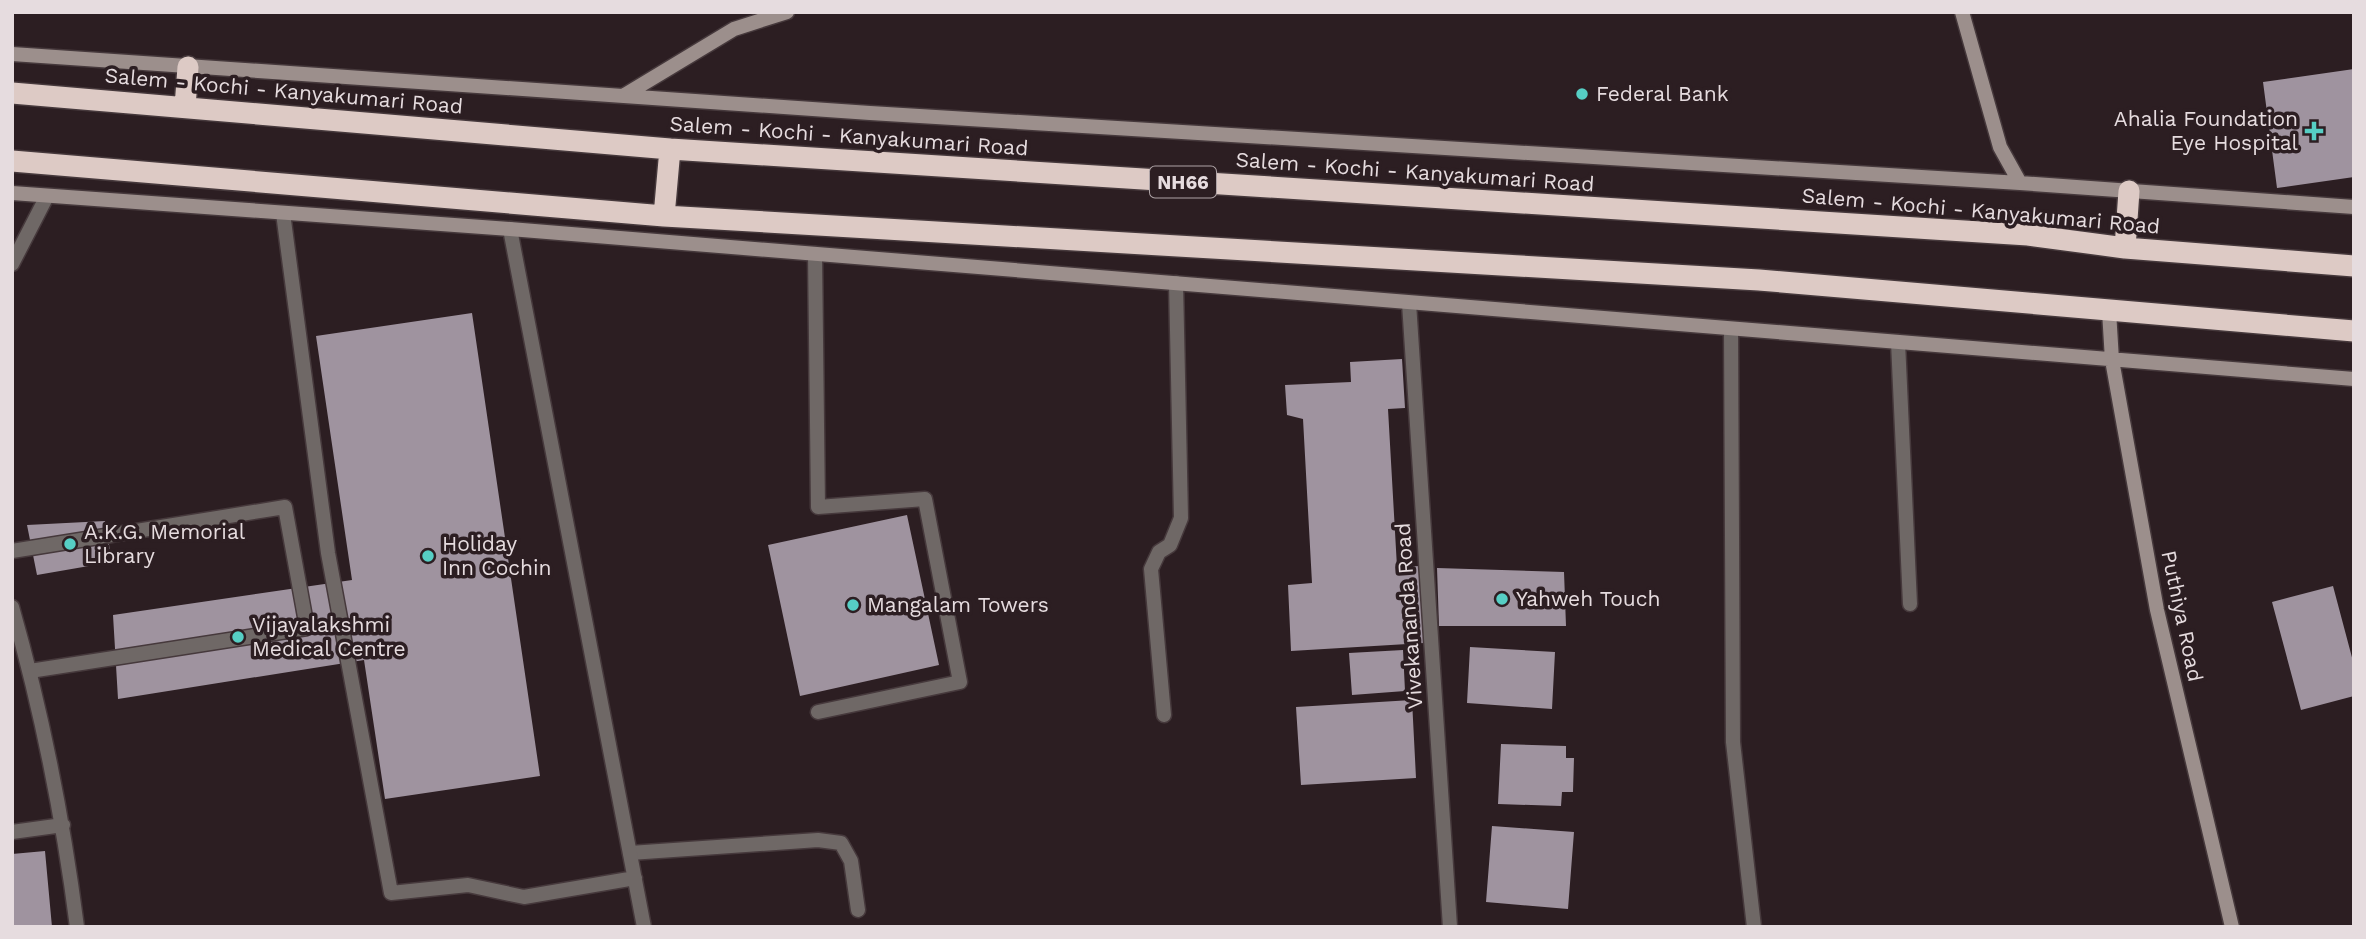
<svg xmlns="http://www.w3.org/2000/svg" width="2366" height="939" font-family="'Work Sans',sans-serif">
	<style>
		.building { fill: #9f939f }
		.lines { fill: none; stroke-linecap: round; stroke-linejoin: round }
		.lane-casing { stroke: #46393c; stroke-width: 17 }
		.street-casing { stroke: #46393c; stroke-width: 17 }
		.secondary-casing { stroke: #46393c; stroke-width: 17 }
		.highway-casing { stroke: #46393c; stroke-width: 24 }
		.lane { stroke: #6f6866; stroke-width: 14 }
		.street { stroke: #6f6866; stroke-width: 14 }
		.secondary { stroke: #9c8f8c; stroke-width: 14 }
		.highway { stroke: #ddcac5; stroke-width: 21 }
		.poi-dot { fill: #56cec4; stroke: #2c1e22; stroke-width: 2.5 }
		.labels { text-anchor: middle; stroke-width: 7; stroke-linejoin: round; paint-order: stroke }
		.shield { fill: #2c1e22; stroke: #aea3a6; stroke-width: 2 }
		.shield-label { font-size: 19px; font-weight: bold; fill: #e6dcdf }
		.street-label { font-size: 21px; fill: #e6dcdf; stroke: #2c1e22 }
		.poi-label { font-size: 21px; fill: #e6dcdf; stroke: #2c1e22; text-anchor: start }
	</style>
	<rect width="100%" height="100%" fill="#2c1e22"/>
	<path class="building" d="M2354,69V177L2277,188L2263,82Z
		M472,313L540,776L385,799L364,660L118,699L113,615L352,580L316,336Z
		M1402,359L1405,408L1388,409L1397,567L1420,566L1424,643L1291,651L1288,585L1312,583L1303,419L1287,415L1285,385L1351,382L1350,362Z
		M907,515L939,665L800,696L768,545Z
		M105,521L112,562L37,575L27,525Z
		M1437,568L1564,572L1566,626H1439Z
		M2333,586L2354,665V696L2301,710L2272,602Z
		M1470,647L1555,652L1552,709L1467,703Z
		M1403,650L1405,691L1352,695L1349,653Z
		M1412,700L1416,778L1301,785L1296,707Z
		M1501,744L1566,746V758H1574L1573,792H1562L1561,806L1498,804Z
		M1492,826L1574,832L1568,909L1486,902Z
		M45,851L52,927H12V854Z"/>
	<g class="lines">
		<g class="lane-casing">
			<path id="lane" d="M815,254L818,507L925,499L960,682L818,712
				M630,853L818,840L841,843L851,861L858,910"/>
		</g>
		<g class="street-casing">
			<path id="street" d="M283,213L328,553L391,893L468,885L524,897L635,878
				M510,229L644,927
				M12,264L47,196
				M1409,303L1450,927
				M1731,329L1733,742L1754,927
				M1898,342L1910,604
				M12,551L285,507L307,628L30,671
				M12,607C42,712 63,818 77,927
				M1164,715L1151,569L1159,552L1170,545L1181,518L1176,283
				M12,832L63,825"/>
		</g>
		<g class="secondary-casing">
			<path id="secondary" d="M1962,12L2000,147L2020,183
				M12,54L870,113L2020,183L2354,207
				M623,96L734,29L787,12
				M12,193L510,229L2354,379
				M2109,311L2112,360L2157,610L2232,927"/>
		</g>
		<g class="highway-casing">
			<path id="highway" d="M12,93L670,149L2028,235L2125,248L2354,266
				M185,107L188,67
				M12,161L664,216L1759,280L2354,331
				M664,216L670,149
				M2125,248L2129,191"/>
		</g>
		<use href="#lane" class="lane"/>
		<use href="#street" class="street"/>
		<use href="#secondary" class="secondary"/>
		<use href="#highway" class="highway"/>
	</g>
	<g class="poi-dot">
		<circle cx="1582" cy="94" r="7"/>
		<path d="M2310.5 120.5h7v7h7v7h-7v7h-7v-7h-7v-7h7z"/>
		<circle cx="70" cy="544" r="7"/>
		<circle cx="428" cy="556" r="7"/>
		<circle cx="1502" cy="599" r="7"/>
		<circle cx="853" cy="605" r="7"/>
		<circle cx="238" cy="637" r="7"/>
	</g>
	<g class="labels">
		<rect class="shield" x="1150" y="166.5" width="66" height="31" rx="5"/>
		<g class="shield-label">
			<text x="1183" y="189">NH66</text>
		</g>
		<g class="street-label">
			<text transform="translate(284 91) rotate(5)" y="7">Salem - Kochi - Kanyakumari Road</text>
			<text transform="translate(849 136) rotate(4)" y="7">Salem - Kochi - Kanyakumari Road</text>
			<text transform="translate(1415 172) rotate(4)" y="7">Salem - Kochi - Kanyakumari Road</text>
			<text transform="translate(1981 211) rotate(5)" y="7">Salem - Kochi - Kanyakumari Road</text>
			<text transform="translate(1409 616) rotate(-94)" y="7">Vivekananda Road</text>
			<text transform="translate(2182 616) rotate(78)" y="7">Puthiya Road</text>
		</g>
		<g class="poi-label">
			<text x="1596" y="101">Federal Bank</text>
			<text x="2298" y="126" text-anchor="end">Ahalia Foundation<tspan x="2298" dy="24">Eye Hospital</tspan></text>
			<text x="84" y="539">A.K.G. Memorial<tspan x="84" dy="24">Library</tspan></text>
			<text x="442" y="551">Holiday<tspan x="442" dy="24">Inn Cochin</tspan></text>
			<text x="1516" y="606">Yahweh Touch</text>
			<text x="867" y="612">Mangalam Towers</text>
			<text x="252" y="632">Vijayalakshmi<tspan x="252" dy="24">Medical Centre</tspan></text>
		</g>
	</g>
	<rect width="2366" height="939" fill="none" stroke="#e6dcdf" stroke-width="28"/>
</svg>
